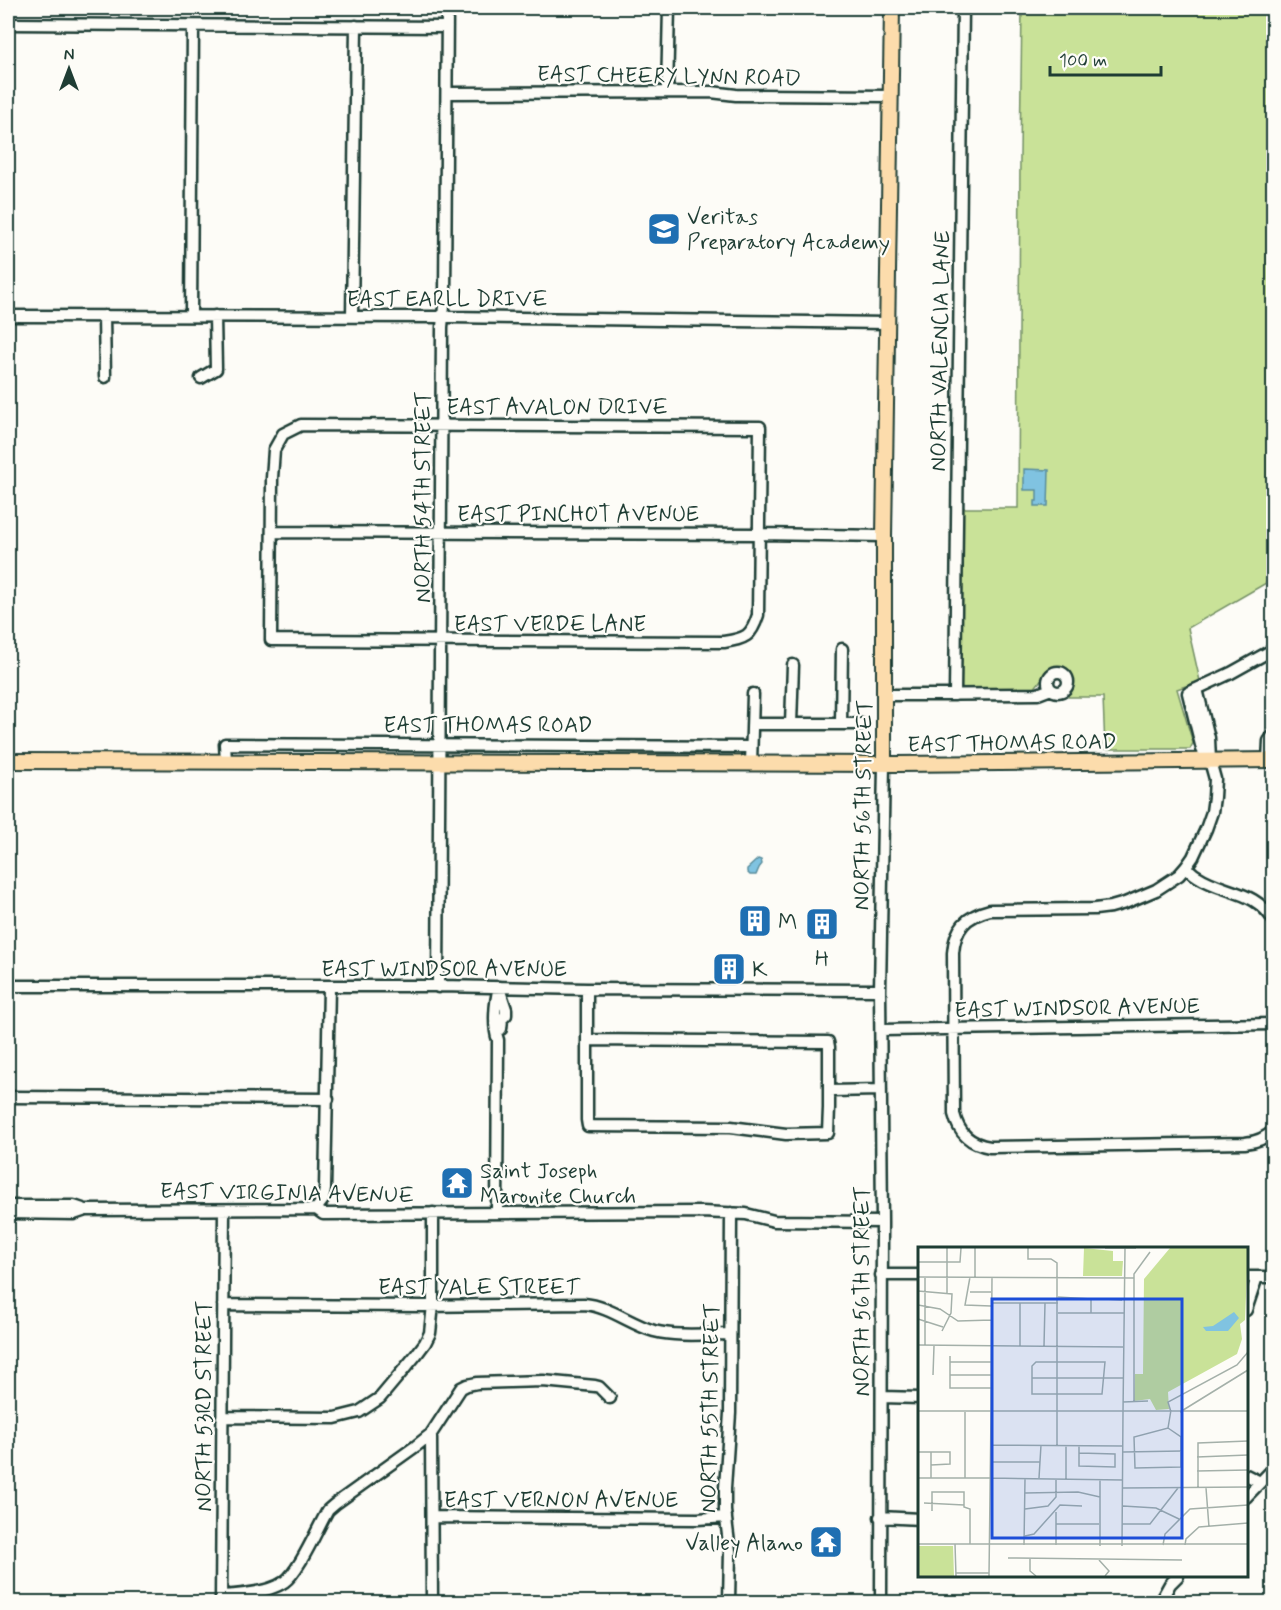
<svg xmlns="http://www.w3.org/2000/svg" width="1281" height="1610" font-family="Mynerve,sans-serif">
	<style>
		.green { fill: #c9e298; stroke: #749066; stroke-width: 1.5 }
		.water { fill: #80c3e1; stroke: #598d9c; stroke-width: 1.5 }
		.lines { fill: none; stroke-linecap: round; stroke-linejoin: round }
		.minor-casing { stroke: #1f3d34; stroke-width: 15 }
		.major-casing { stroke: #1f3d34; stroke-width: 18 }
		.minor { stroke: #fdfcf7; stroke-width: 10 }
		.major { stroke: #fcdcac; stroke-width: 14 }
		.labels { text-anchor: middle; stroke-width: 4.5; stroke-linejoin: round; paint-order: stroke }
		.street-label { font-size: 22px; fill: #1f3d34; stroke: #fdfcf7 }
		.poi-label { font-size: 22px; fill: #1f3d34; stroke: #fdfcf7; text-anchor: start }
		.inset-road { fill: none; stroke: #a4b0a9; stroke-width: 1.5 }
		.view { fill: #1d4ed8; fill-opacity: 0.15; stroke: #1d4ed8; stroke-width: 3 }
		.inset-edge { fill: none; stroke: #1f3d34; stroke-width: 3 }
	</style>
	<rect width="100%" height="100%" fill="#fdfcf7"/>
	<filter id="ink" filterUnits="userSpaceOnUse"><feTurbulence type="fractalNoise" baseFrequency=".0167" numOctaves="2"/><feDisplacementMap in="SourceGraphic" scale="12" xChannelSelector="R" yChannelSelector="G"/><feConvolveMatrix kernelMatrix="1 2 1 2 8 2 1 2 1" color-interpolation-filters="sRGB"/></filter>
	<g filter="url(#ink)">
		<path class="green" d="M1022,8H1273V579L1188,628L1200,681L1177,689L1193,743L1190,749H1105L1103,697H1068L1072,675L1043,677L1034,689L959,690L962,508H1018L1020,156Z"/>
		<path class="water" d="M1024,469L1049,470L1048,506H1035V501H1037V490H1024Z
			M758,859L761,860L762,864C758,868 758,871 756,875H750L747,872V869Z"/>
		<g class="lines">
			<g class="minor-casing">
				<path id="minor" d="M8,24L447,27
					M667,92L669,8
					M447,93L711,92L736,95L891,96
					M8,316L450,317L887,323
					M104,316L105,377
					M191,316L193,26
					M352,317L356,26
					M201,378L216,369L215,316
					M301,425L760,427L758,615C751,637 746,638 724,642L271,640L272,478L274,450L283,434Z
					M273,532L759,534L884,536
					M1048 682a10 10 0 1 1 20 0a10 10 0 1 1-20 0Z
					M1197,689L1209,738L1210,761L1215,779L1214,797L1212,812L1206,829L1193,857L1186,867L1179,875L1156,890L1125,903L1111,907L1095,909L990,910C966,916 955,928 953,953L954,1114C959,1134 970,1144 990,1147L1245,1143C1257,1142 1266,1138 1274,1130
					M884,695L1038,694L1051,689
					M955,695L963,8
					M753,724H861
					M791,724L793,665
					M841,724L842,649
					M1210,760L1202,749L1188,693L1231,673L1274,649
					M1268,760L1269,741L1274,734
					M226,761L225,744L750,747
					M751,764L753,694
					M1186,867C1190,870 1193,874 1197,876C1224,894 1255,889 1274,921
					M8,986H440L587,989L880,990
					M438,987L442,327L445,296L447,8
					M499,988L506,1009V1015L502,1019L501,1029
					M587,989V1120L588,1126L731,1127L786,1134L828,1133L829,1108V1047L828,1042L587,1040
					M881,1030L1274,1024
					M829,1091L881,1090
					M8,1097L328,1099
					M12,1206H74L86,1210
					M316,1209L323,1200L325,1189L329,987
					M8,1213L74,1214L86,1210L316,1209L323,1214L702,1212L746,1214L774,1221L882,1222
					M497,1213L498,1040C493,1027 495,1002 499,987
					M881,1275H920
					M1246,1277H1274
					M223,1305L424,1306L584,1304C609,1306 630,1324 654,1331C678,1337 705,1334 730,1334
					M1246,1310L1257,1277
					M882,1397L920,1398
					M222,1417L335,1418L359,1412L380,1398L416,1355L425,1343L430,1333L433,1305V1213
					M431,1434L432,1602
					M1246,1475L1260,1482
					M1246,1497L1274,1468
					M432,1517L698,1519L726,1517
					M880,1517L920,1519
					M221,1596C238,1595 270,1592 284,1582C299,1572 318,1527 328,1510L335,1504L416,1446L431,1434L461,1388L467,1385L477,1383L543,1381L595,1386L599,1387L610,1398
					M221,1602L224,1210
					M729,1602L730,1551L725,1511V1488L730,1413L731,1213
					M881,1602L882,1222L880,990L884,764
					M1160,1602L1170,1584L1178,1576"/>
			</g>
			<g class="major-casing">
				<path id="major" d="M8,761L897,764L1274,760
					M884,764V536L892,8"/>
			</g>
			<use href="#minor" class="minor"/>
			<use href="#major" class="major"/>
		</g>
	</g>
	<defs>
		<g id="school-square" transform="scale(1.725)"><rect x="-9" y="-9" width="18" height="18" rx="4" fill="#1f6fb2" stroke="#fdfcf7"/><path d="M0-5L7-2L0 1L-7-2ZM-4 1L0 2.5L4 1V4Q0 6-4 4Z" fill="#fff"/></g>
		<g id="building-square" transform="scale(1.725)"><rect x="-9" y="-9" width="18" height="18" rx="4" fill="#1f6fb2" stroke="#fdfcf7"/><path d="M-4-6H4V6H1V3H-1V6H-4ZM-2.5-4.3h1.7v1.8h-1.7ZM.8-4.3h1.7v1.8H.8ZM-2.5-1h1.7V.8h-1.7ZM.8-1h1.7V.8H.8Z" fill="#fff"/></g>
		<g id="temple-square" transform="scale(1.725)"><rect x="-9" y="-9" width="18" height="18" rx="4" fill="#1f6fb2" stroke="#fdfcf7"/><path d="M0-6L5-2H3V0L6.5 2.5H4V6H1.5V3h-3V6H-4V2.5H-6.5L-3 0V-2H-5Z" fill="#fff"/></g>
	</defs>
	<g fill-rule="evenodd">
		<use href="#school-square" x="664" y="229"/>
		<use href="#building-square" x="755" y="921"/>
		<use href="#building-square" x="822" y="924"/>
		<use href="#building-square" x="729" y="969"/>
		<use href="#temple-square" x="457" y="1183"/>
		<use href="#temple-square" x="826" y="1542"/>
	</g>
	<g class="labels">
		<g class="street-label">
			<text transform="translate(669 75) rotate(1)" y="8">EAST CHEERY LYNN ROAD</text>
			<text x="447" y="306">EAST EARLL DRIVE</text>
			<text transform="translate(939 351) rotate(-89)" y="8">NORTH VALENCIA LANE</text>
			<text x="557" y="414">EAST AVALON DRIVE</text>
			<text transform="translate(422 497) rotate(-90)" y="8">NORTH 54TH STREET</text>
			<text x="578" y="521">EAST PINCHOT AVENUE</text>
			<text x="550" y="631">EAST VERDE LANE</text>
			<text x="488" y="732">EAST THOMAS ROAD</text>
			<text transform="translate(1012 742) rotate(-1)" y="8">EAST THOMAS ROAD</text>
			<text transform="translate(862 805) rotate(-89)" y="8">NORTH 56TH STREET</text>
			<text x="444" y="976">EAST WINDSOR AVENUE</text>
			<text transform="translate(1077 1007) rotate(-1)" y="8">EAST WINDSOR AVENUE</text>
			<text transform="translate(287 1192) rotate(1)" y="8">EAST VIRGINIA AVENUE</text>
			<text x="479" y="1294">EAST YALE STREET</text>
			<text transform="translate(861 1291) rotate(-90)" y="8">NORTH 56TH STREET</text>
			<text transform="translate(203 1406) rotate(-90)" y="8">NORTH 53RD STREET</text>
			<text transform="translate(709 1408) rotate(-89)" y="8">NORTH 55TH STREET</text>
			<text x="561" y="1507">EAST VERNON AVENUE</text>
		</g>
		<g class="poi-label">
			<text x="687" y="224">Veritas<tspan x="687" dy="25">Preparatory Academy</tspan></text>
			<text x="778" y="929">M</text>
			<text x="822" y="966" text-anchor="middle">H</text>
			<text x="752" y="977">K</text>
			<text x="480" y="1178">Saint Joseph<tspan x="480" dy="25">Maronite Church</tspan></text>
			<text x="803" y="1550" text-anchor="end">Valley Alano</text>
		</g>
	</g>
	<g transform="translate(918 1247)">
		<rect width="330" height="330" fill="#fdfcf7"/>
		<path d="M166,1L195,4V14H205L204,29H165ZM252,1H330L327,73L322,77L324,92L319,107L250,145L251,162L238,163L232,152L216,154L217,127H225L226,32ZM0,299H35L36,329H0Z" fill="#c9e298"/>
		<path d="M316,65L321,71L310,84H288L285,80L295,79Z" fill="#80c3e1"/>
		<path class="inset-road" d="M110,1V12H133L139,16V198M187,1H218M0,15H42L43,1M0,30L216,31M52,30L47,58L73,59M57,30V1M0,44L34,47L33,66L24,84M52,45H73M29,47V1M140,50L173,52V66M186,52L204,53M73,56H140M0,58L22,62L40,74L74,73M140,66H206M0,72L25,80M0,98L205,100M7,98V30M102,99V56M126,99L127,56M32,109V141H73M32,115H73M187,115L184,147H114V119L118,115ZM15,128L16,99M32,128H73M114,131H205M205,155L230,154M216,155V27L232,5M0,164H330M73,165L74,30M205,165L207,1M253,165L250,155L319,118L330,105M262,165L330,123M250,181L263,190V220L217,221L216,190ZM250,181L253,163M73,198L204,199M161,199V219L197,220V207L161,206M0,205H32V217L13,218M205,205L264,204M279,210L330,208M72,215H122M279,224L330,223M0,231H75M13,231V205M47,231V165M72,231L205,233M121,231L123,198M148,232V198M205,241L330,240M280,241V196L330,194M288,241L291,280M107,246L160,245L182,250M6,256L46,258M205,259L238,261L261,272M107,262L130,259L138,250V232M14,264V245H46V260L52,262V297M138,265V298M138,277H181M204,277H232L260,241M107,289L116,287L142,258L164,259M0,297H330M37,297L38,329M106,298L107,232M245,298L247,287L272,262L330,258M267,298L268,292L281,280L330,276M182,299V232M204,299L205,165M90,311L264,313M112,312V324L118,329M181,313L191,324L187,329M38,326H71M71,329L73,165"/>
		<path class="view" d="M74,52H264V291H74Z"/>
		<rect width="330" height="330" class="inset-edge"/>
	</g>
	<rect width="1281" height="1610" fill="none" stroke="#fdfcf7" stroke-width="30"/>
	<rect x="15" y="15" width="1251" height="1580" fill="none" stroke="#1f3d34" stroke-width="2" filter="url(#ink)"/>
	<g transform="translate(69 69)" stroke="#fdfcf7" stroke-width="4.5" paint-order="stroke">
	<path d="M0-4.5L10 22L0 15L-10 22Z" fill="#1f3d34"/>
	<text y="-9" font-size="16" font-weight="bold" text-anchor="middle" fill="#1f3d34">N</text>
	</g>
	<path d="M1050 66v9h111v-9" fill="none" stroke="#1f3d34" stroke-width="3"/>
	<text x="1059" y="66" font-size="18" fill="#1f3d34" stroke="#fdfcf7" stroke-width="4.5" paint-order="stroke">100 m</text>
</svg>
